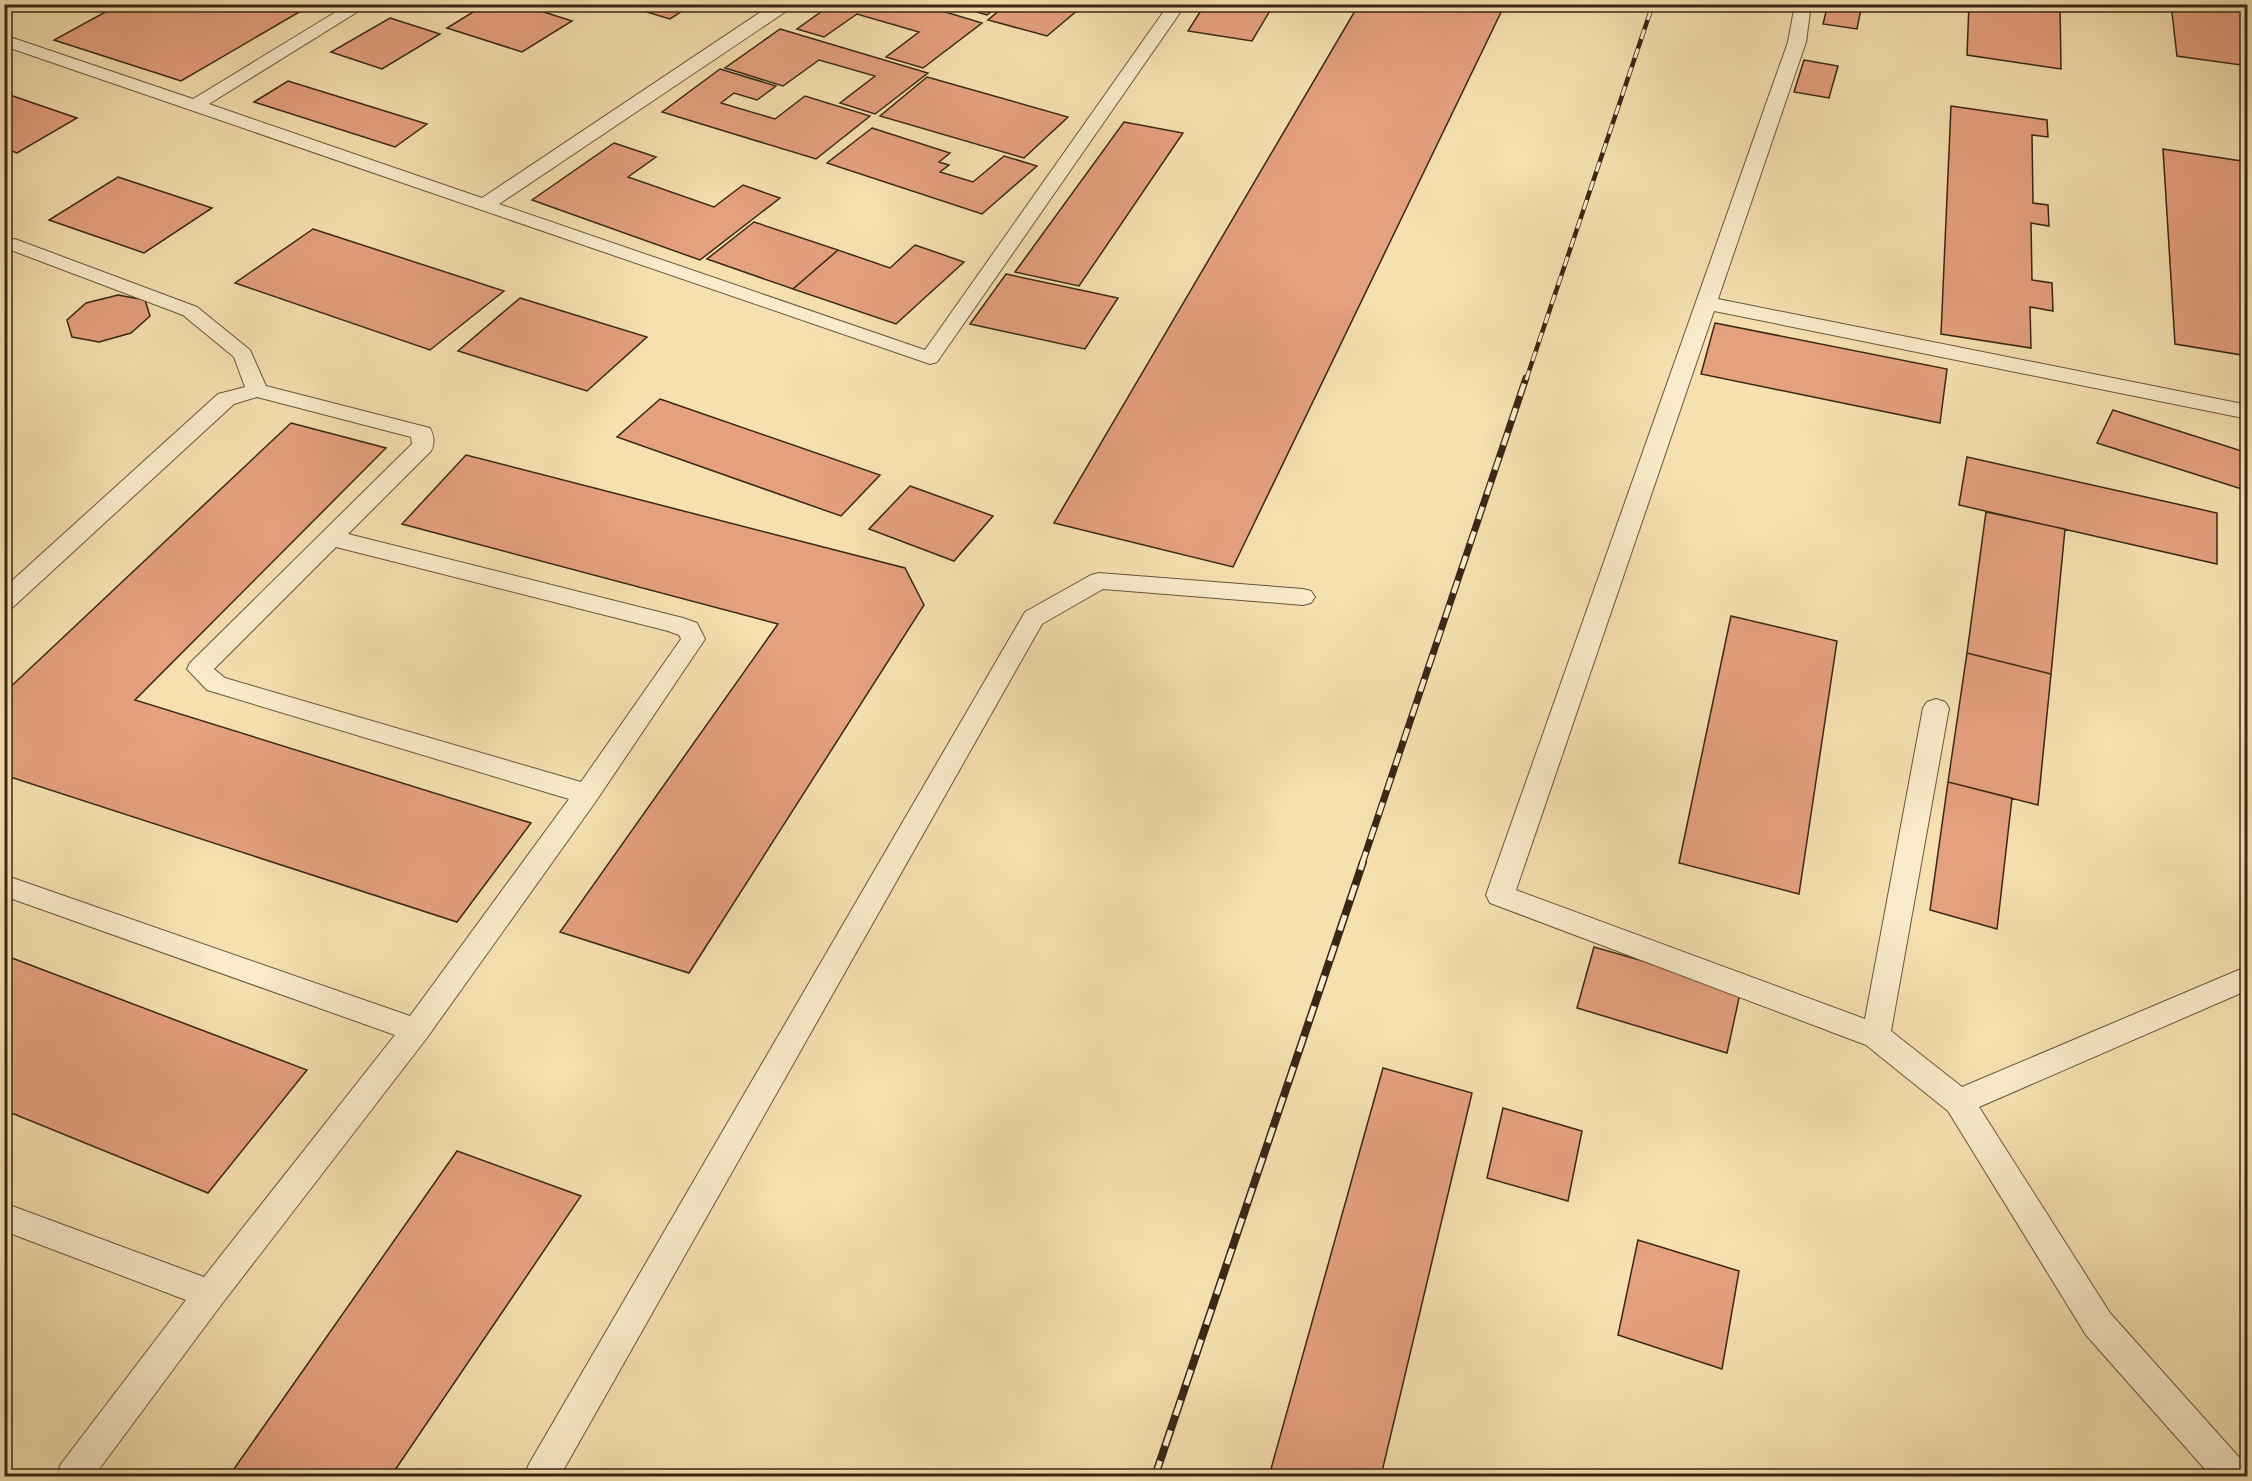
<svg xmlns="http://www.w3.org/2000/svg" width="2252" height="1481" font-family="'Sorts Mill Goudy',serif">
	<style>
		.building { fill: #e5a07e; stroke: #392715; stroke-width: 1.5 }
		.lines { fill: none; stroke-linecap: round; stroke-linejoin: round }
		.lane-casing { stroke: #68553c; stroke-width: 2 }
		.lane { fill: #f9ebcb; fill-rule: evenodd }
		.rail-far2-casing { stroke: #392715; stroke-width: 4.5 }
		.rail-far1-casing { stroke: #392715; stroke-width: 7 }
		.rail-casing { stroke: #392715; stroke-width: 8 }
		.rail-far2 { stroke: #f9ebcb; stroke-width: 3; stroke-dasharray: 10; stroke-linecap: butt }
		.rail-far1 { stroke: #f9ebcb; stroke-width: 4.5; stroke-dasharray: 13; stroke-linecap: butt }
		.rail { stroke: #f9ebcb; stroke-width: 5; stroke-dasharray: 16; stroke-linecap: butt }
	</style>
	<rect width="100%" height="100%" fill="#f6e0af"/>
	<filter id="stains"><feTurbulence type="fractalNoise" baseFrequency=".00333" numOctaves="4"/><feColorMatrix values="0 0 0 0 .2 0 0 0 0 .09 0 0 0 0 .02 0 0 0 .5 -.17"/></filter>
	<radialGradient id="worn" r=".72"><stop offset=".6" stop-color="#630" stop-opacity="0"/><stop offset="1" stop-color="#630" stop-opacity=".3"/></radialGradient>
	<path class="building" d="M120,4H313L181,81L54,40Z
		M486,4H519L572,21L522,52L447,28Z
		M637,4H693L670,19L633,8Z
		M832,4H919L982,23L923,68L886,57L919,32L857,14L824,37L797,29Z
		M949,4H1000L987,15Z
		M1007,4H1085L1047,36L988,20Z
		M1205,4H1274L1252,41L1188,31Z
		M1359,4H1505L1233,567L1054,523Z
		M1828,4H1862L1857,29L1823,24Z
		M1969,4H2060L2061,69L1967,55Z
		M2171,4H2248V66L2177,56Z
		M390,18L440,34L382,69L331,52Z
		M780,29L928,73L875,114L840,103L875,76L819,60L783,86L725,68Z
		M1804,60L1838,66L1829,98L1794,92Z
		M720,69L776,86L757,100L734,93L721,103L775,119L805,96L870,116L816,159L662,112Z
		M927,77L1068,117L1024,158L880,116Z
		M288,81L427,124L395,147L254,102Z
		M4,93L77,118L17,153L4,148Z
		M1951,106L2047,120L2048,137L2032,135L2033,203L2048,205L2049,226L2031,223L2032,280L2052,283L2053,311L2030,307L2031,348L1941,334Z
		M1124,122L1183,133L1079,286L1015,272Z
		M872,128L950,153L939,162L949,165L940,172L973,182L1004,156L1037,166L982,214L827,163Z
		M614,143L656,157L628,177L714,207L743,185L780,198L700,260L532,200Z
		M2163,149L2248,162V356L2175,344Z
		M118,177L212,208L144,253L49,220Z
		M754,222L838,250L793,289L707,259Z
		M313,229L504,291L430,350L235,283Z
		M915,245L964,262L896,324L793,289L838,250L890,268Z
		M1006,274L1118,298L1085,349L970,324Z
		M118,295L145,300L150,316L131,333L99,342L72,337L67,320L86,303Z
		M520,298L647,337L587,391L458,351Z
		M1715,323L1947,369L1940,423L1701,374Z
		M660,399L880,475L841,516L617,437Z
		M2113,410L2248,453V491L2097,443Z
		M291,423L386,448L135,700L531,823L457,922L4,775V693Z
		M466,455L905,568L924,605L689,973L560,932L778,624L402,524Z
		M1967,457L2217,513V564L1959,505Z
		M910,486L993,516L954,561L869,529Z
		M1986,512L2065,529L2051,674L1967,653Z
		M1731,616L1837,641L1799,894L1679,863Z
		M1967,653L2051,674L2038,805L1948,782Z
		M1948,782L2012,798L1997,929L1930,910Z
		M1594,947L1741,989L1727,1053L1577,1008Z
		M4,955L307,1070L208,1193L4,1110Z
		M1383,1068L1472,1093L1381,1476H1269Z
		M1503,1108L1582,1131L1568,1201L1487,1178Z
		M457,1151L581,1196L391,1476H229Z
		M2240,1202L2248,1204V1293H2247Z
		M1638,1240L1739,1271L1722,1369L1618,1335Z"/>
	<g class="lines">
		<g class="lane-casing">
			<path id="lane" d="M349,4H370L209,104L482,198L768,7L774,4H797L499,204L925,350L1169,4H1186L937,362L930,364L4,46V35L193,99Z
				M1795,4H1811L1806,42L1718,299L2248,405V419L1714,311L1516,890L1865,1019L1923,708L1927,702L1936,699L1945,702L1949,708L1891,1031L1962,1087L2248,966V990L1979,1107L2110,1313L2245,1464L2248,1476H2211L2086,1335L1948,1111L1866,1045L1490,903L1486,895L1788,42Z
				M15,239L197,307L250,350L266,386L430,428C434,435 435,444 431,451L348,534L683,618L697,623L705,639L596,801L426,1039L221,1305L94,1476H56L61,1464L186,1300L4,1231V1203L204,1277L395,1035L4,896V875L410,1016L569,799L207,690L187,669L190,663L412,444L411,437L257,397L234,404L12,608L4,610V588L218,394L245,387L234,357L183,315L8,249L5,245L8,241ZM336,547L668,631L679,635L681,639L581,782L225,678L214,669Z
				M1099,573L1303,589L1311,591L1315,597L1311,603L1303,605L1103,589L1042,624L560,1476H524L529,1464L1025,612L1091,575Z"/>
		</g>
		<use href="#lane" class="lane"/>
		<g class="rail-far2-casing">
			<path id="rail-far2" d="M1526,380L1653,4"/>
		</g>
		<g class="rail-far1-casing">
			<path id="rail-far1" d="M1362,864L1526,378"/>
		</g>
		<g class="rail-casing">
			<path id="rail" d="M1155,1476L1363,862"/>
		</g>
		<use href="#rail-far2" class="rail-far2"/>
		<use href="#rail-far1" class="rail-far1"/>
		<use href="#rail" class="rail"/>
	</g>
	<rect width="2252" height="1481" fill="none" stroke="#f6e0af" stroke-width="24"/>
	<rect x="6" y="6" width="2240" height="1469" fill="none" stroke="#392715" stroke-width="3"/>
	<rect x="12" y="12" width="2228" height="1457" fill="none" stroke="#392715" stroke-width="1.5"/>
	<rect width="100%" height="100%" filter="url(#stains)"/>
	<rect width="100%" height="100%" fill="url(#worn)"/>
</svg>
